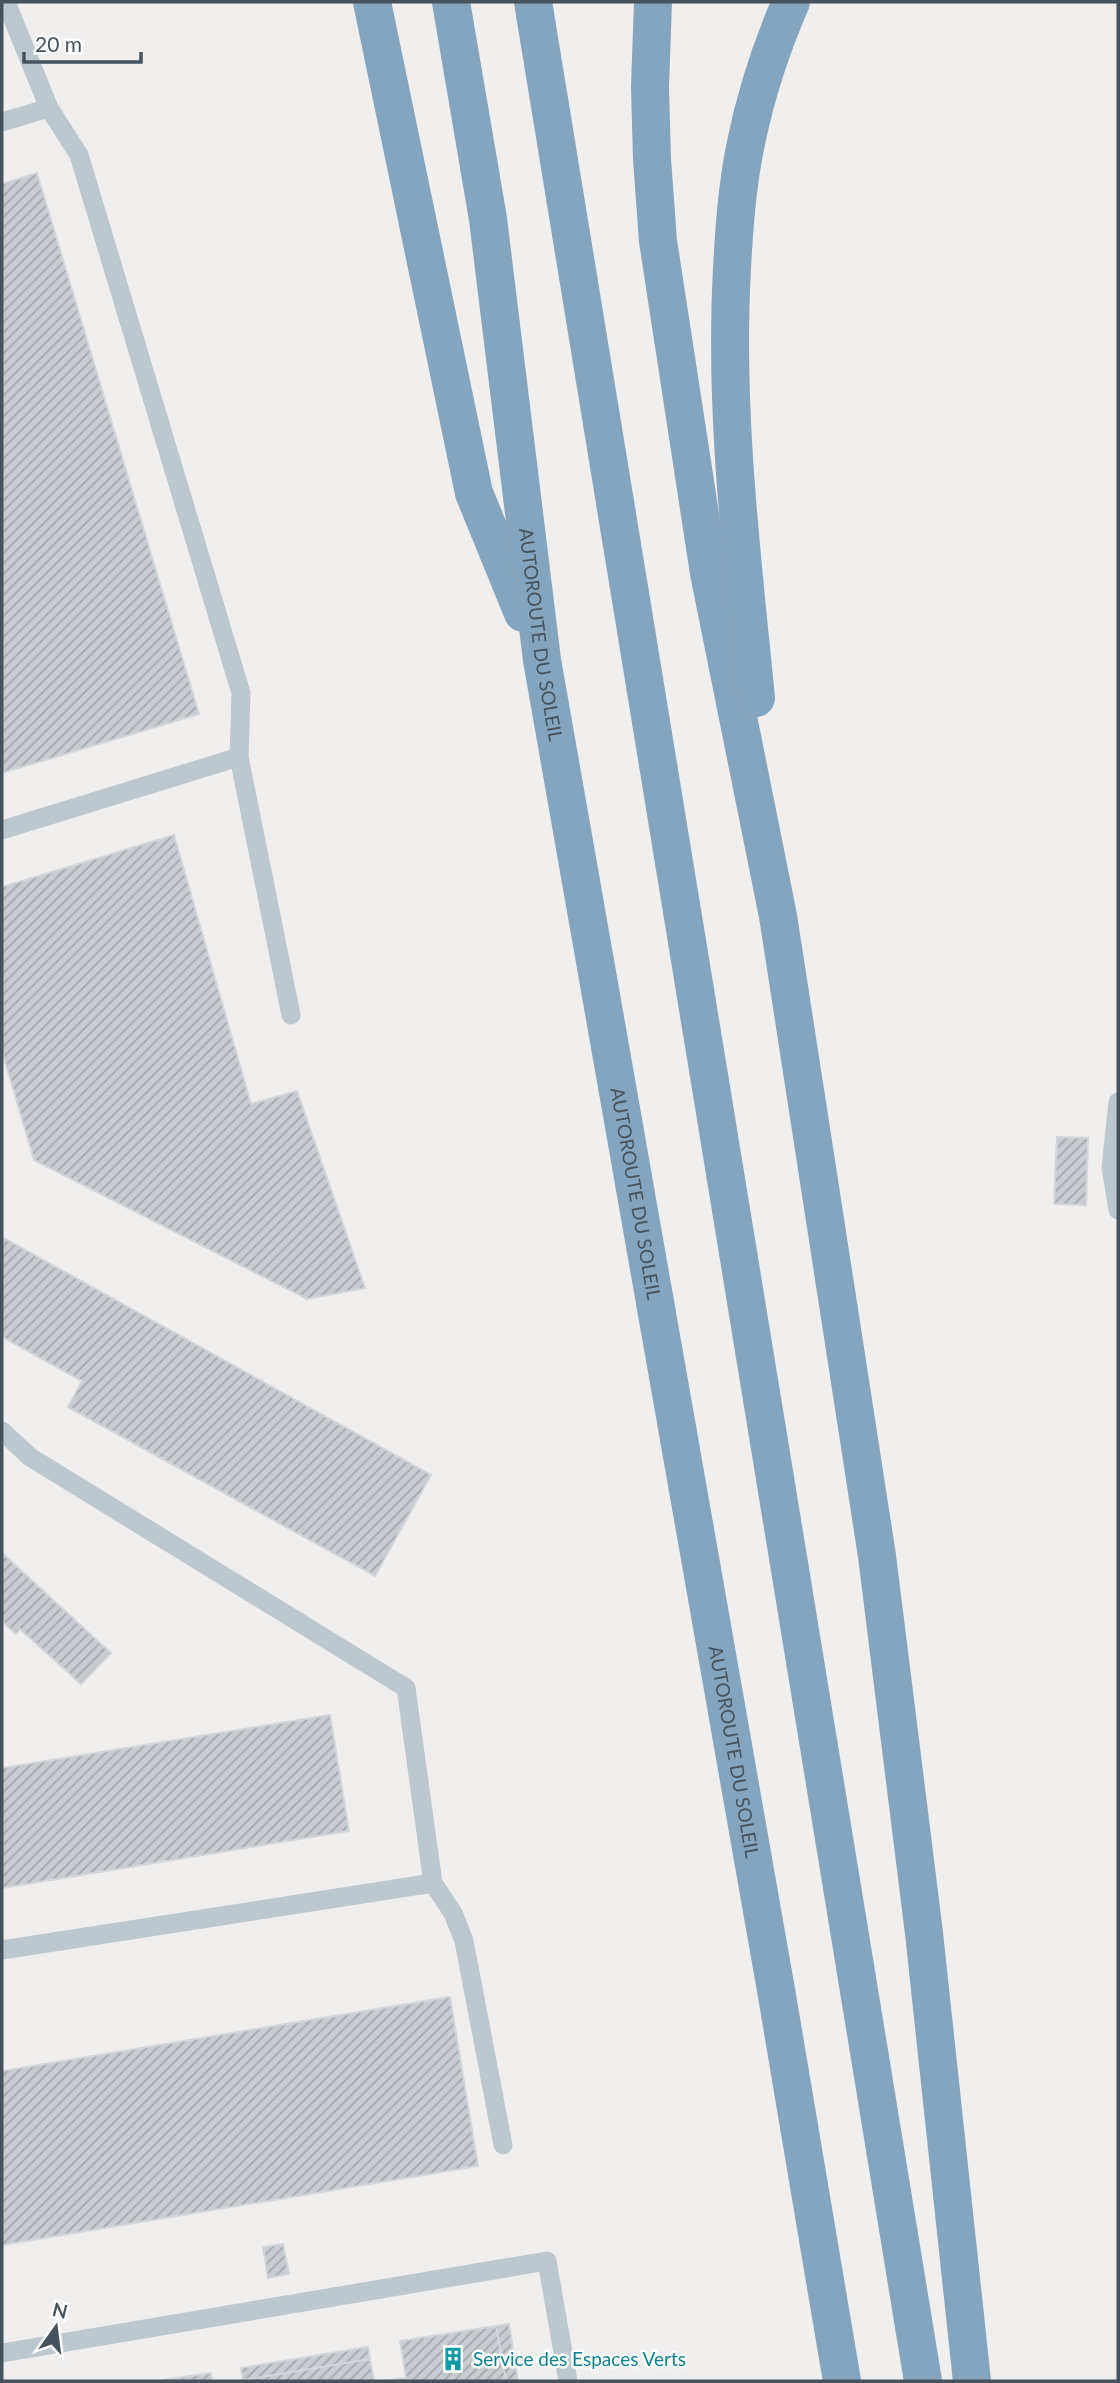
<svg xmlns="http://www.w3.org/2000/svg" width="1120" height="2383" font-family="Lato,sans-serif">
	<style>
		.building { fill: url(#building-hatch); stroke: #d2d5da; stroke-width: 2 }
		.lines { fill: none; stroke-linecap: round; stroke-linejoin: round }
		.lane { stroke: #bcc7ce; stroke-width: 19 }
		.highway { stroke: #84a5bf; stroke-width: 38 }
		.labels { text-anchor: middle; stroke-width: 5; stroke-linejoin: round; paint-order: stroke }
		.street-label { font-size: 19px; fill: #46535c; stroke: #fff }
		.culture-label { font-size: 19px; fill: #0d838f; stroke: #fff; text-anchor: start }
	</style>
	<defs>
		<pattern id="building-hatch" width="6" height="6" patternUnits="userSpaceOnUse" patternTransform="scale(1.75)"><rect width="6" height="6" fill="#c8ccd1"/><path d="M-1 1l2-2M0 6l6-6M5 7l2-2" fill="none" stroke="#a4a8ad"/></pattern>
	</defs>
	<rect width="100%" height="100%" fill="#f1eeee"/>
	<path class="building" d="M37,173L199,714L2,773V184Z
		M174,835L251,1104L297,1091L365,1288L307,1299L34,1160L2,1051V887Z
		M1057,1137L1088,1138L1086,1205L1054,1204Z
		M2,1237L431,1475L375,1576L68,1407L82,1381L2,1337Z
		M2,1553L111,1653L81,1684L20,1629L16,1634L2,1621Z
		M330,1715L349,1831L2,1888V1768Z
		M450,1997L478,2166L2,2245V2071Z
		M283,2244L289,2274L268,2278L263,2247Z
		M509,2324L518,2381H506L496,2326Z
		M496,2326L506,2381H381L406,2378L400,2341Z
		M368,2347L370,2359L243,2380L241,2368Z
		M370,2359L374,2381H244L243,2380Z
		M211,2373L212,2381H157Z"/>
	<g class="lines">
		<path class="lane" d="M6,2L49,108L79,155L241,693L239,757L291,1015
			M2,122L49,108
			M2,830L239,757
			M1118,1102L1111,1167L1118,1210
			M2,1431L30,1457L406,1688L433,1883L2,1950
			M433,1883L453,1913L464,1941L503,2145
			M2,2353L547,2261L568,2381"/>
		<g class="highway">
			<path d="M372,2L474,493L523,613"/>
			<path id="s1" d="M451,2L488,219L542,660L776,1990L842,2381"/>
			<path d="M533,2L923,2381"/>
			<path d="M653,2L650,87L652,159L658,241L709,573L778,916L877,1556L924,1933L972,2381"/>
			<path d="M756,698C742,555 724,413 732,269C734,227 737,184 746,143C756,94 771,48 791,2"/>
		</g>
	</g>
	<defs>
		<g id="building-bare" transform="scale(1.89)"><path d="M-4-6H4V6H1V3H-1V6H-4ZM-2.5-4.3h1.7v1.8h-1.7ZM.8-4.3h1.7v1.8H.8ZM-2.5-1h1.7V.8h-1.7ZM.8-1h1.7V.8H.8Z" fill="#0f9aa8" stroke="#fff" stroke-width="2.5" paint-order="stroke"/></g>
	</defs>
	<g fill-rule="evenodd">
		<use href="#building-bare" x="453" y="2359"/>
	</g>
	<g class="labels">
		<g class="street-label">
			<text dy="7" stroke="none"><textPath href="#s1" startOffset="639">AUTOROUTE DU SOLEIL</textPath></text>
			<text dy="7" stroke="none"><textPath href="#s1" startOffset="1206">AUTOROUTE DU SOLEIL</textPath></text>
			<text dy="7" stroke="none"><textPath href="#s1" startOffset="1773">AUTOROUTE DU SOLEIL</textPath></text>
		</g>
		<g class="culture-label">
			<text x="473" y="2366">Service des Espaces Verts</text>
		</g>
	</g>
	<rect width="1120" height="2383" fill="none" stroke="#46535c" stroke-width="7"/>
	<g transform="translate(56 2327) rotate(14)" stroke="#ffffff" stroke-width="5" paint-order="stroke">
	<path d="M0-5L12 26L0 18L-12 26Z" fill="#46535c"/>
	<text y="-10" font-size="19" font-weight="bold" text-anchor="middle" fill="#46535c">N</text>
	</g>
	<path d="M24 52v10h117v-10" fill="none" stroke="#46535c" stroke-width="3.5"/>
	<text x="35" y="52" font-size="21" fill="#46535c" stroke="#ffffff" stroke-width="5" paint-order="stroke">20 m</text>
</svg>
